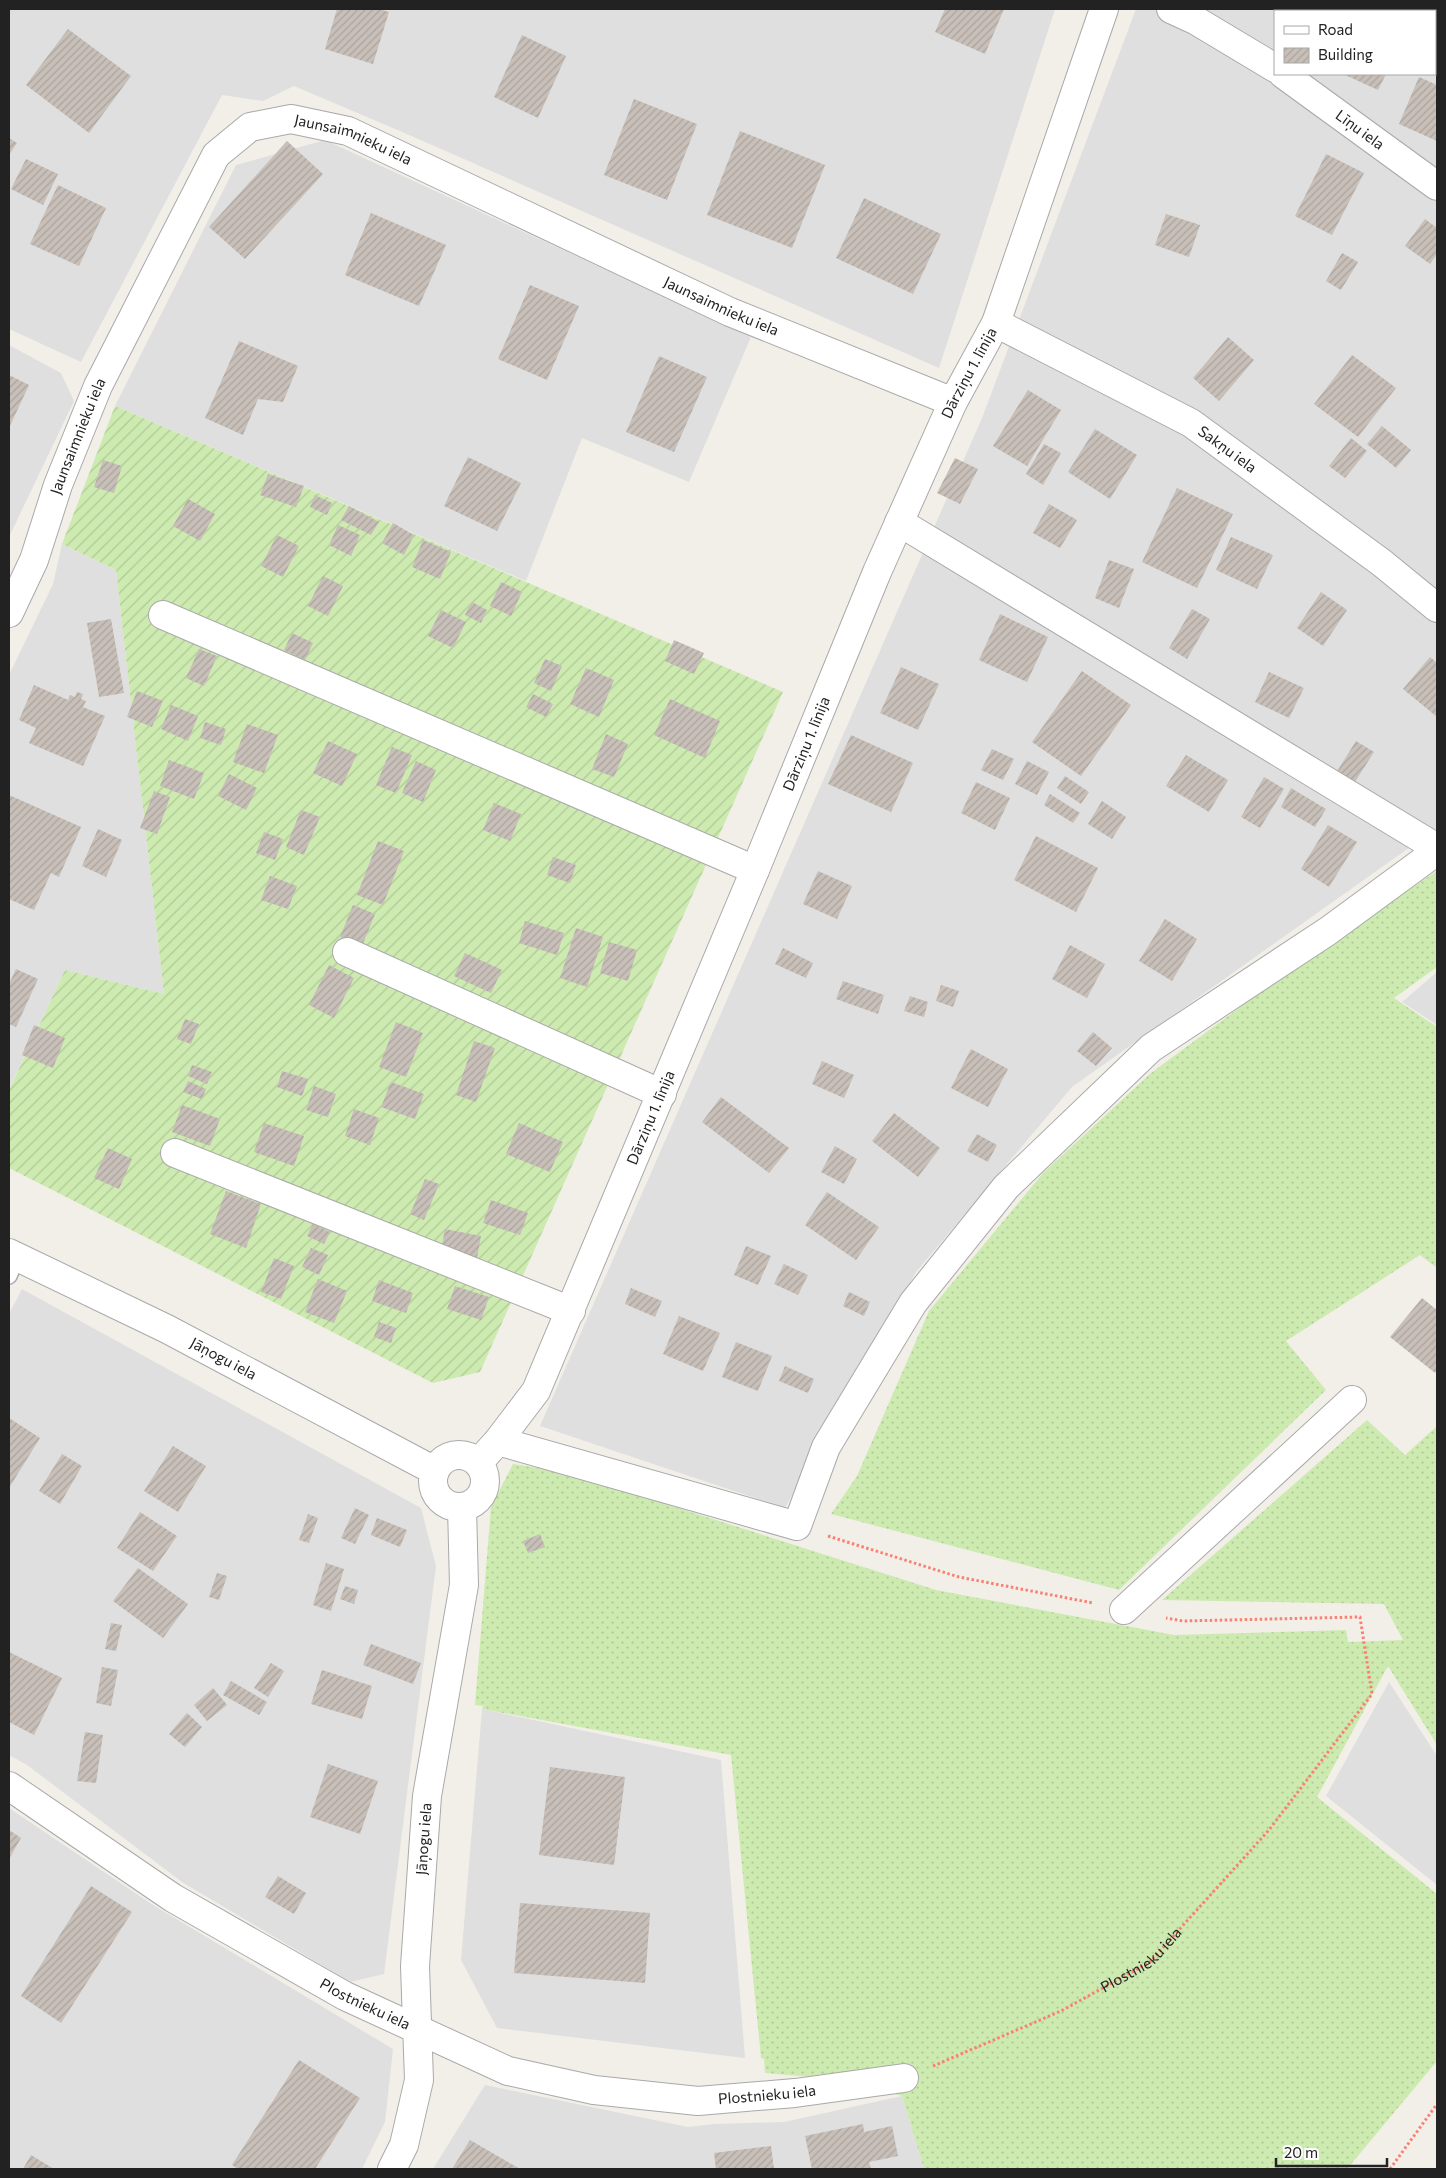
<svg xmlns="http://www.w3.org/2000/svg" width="1446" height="2178" font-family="Commissioner,sans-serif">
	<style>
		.residential { fill: #e0dfdf; fill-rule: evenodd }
		.grass { fill: url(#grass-dots) }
		.garden { fill: url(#garden-furrows) }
		.building { fill: url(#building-hatch) }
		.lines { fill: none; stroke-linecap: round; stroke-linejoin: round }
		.lane-casing { stroke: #a9a9a9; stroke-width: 18 }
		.street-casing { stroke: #a9a9a9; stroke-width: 30 }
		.path { stroke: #fa8072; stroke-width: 3; stroke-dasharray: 2.5 2.5; stroke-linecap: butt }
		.lane { stroke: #fff; stroke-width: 15 }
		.street { stroke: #fff; stroke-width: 28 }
		.labels { text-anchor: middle; stroke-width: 4; stroke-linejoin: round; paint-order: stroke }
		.street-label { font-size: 15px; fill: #222; stroke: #fff }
	</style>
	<defs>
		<pattern id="grass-dots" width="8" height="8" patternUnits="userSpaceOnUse" patternTransform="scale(1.25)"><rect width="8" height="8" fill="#cdebb0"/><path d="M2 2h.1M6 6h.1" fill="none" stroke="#b0c997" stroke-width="1.8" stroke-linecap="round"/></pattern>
		<pattern id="garden-furrows" width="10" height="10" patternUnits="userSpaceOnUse" patternTransform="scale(1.25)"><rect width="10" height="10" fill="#cdebb0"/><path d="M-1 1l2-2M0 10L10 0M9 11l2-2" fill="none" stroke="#b0c997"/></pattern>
		<pattern id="building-hatch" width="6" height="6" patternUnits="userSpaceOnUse" patternTransform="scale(1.25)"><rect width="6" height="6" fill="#c7bfb8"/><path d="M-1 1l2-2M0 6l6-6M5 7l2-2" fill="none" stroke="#aba49e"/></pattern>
	</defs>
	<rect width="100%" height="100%" fill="#f2efe9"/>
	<path class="residential" d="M9,9H1055L939,368L400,131L294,86L263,101L222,95L81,362L9,329Z
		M1136,9H1437V828L1072,1087L916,1272L785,1508L540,1426L982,418ZM1275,11H1435V74H1275Z
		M325,140L751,337L689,482L582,438L526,581L115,406L236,165Z
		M9,345L61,373L74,401L9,537Z
		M62,544L116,570L164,994L65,970L9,1089V675L53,584Z
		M1437,972V1025L1402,1002Z
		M22,1289L421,1508L436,1566L384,1974L350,1982L182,1882L27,1765L9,1755V1314Z
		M1389,1682L1437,1756V1885L1326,1796Z
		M482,1709L721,1760L745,2058L497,2028L461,1960Z
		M9,1808L153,1905L393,2049L385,2122L362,2169H9Z
		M485,2085L688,2127L714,2124L784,2122L902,2096L924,2169H433Z"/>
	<path class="grass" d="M1437,871V967L1394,998L1437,1027V1268L1420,1255L1286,1341L1326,1390L1119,1590L831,1514L857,1476L929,1311L1043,1173L1151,1073L1319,949Z
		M1367,1420L1405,1455L1437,1426V1745L1388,1666L1317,1797L1437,1894V2061L1347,2169H924L902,2096L821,2074L811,2077L765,2073L764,2059L761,2058L731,1755L482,1709L483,1706L475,1705L491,1507L513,1464L565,1472L936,1590L1174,1635L1346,1630L1348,1642L1403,1640L1384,1604L1162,1600Z"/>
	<path class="garden" d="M115,406L783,692L480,1372L433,1383L9,1168V1090L65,970L164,994L116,570L62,544Z"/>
	<path class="building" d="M337,9H379L389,12L373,64L325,49Z
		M945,9H1004L985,54L935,32Z
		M68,29L131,76L89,133L26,85Z
		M522,35L566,56L538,118L494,97Z
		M1343,74H1386L1378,90Z
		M1419,77L1437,85V141L1399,124Z
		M634,99L697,124L667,200L604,175Z
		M740,131L825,165L792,248L707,215Z
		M9,138L17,143L9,155Z
		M287,141L323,174L245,259L209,227Z
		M1326,154L1364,173L1332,235L1295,216Z
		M26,159L58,174L43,205L11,189Z
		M58,185L106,208L79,266L30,244Z
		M864,198L941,234L913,294L836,258Z
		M371,213L446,245L419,306L345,275Z
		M1166,214L1200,225L1189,257L1155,245Z
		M1425,219L1437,228V254L1430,264L1405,246Z
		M1342,253L1358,262L1341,290L1326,281Z
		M530,285L579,306L547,380L498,359Z
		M1228,337L1254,360L1219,401L1193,378Z
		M239,341L298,366L283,402L258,399L243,435L205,418Z
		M1352,355L1396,388L1358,437L1314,404Z
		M659,356L707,377L674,452L626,432Z
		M9,375L29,385L9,428Z
		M1028,390L1061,410L1027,466L993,446Z
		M1382,426L1411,450L1396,468L1367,444Z
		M1095,429L1137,455L1110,499L1068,472Z
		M1351,438L1367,451L1345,478L1329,466Z
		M1044,444L1061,453L1043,485L1026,474Z
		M468,457L521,483L497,531L444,506Z
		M955,458L978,469L960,504L937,493Z
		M103,460L122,466L114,493L94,487Z
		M268,474L304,486L296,507L260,495Z
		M1177,488L1233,514L1197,588L1142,562Z
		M315,495L332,503L327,515L310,507Z
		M188,499L215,514L200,541L173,526Z
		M1049,504L1077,520L1060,548L1033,533Z
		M349,506L379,522L371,535L341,520Z
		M393,523L414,535L404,555L382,543Z
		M338,525L360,535L351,556L329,545Z
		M277,535L299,546L283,577L261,566Z
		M1231,537L1273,555L1257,589L1216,570Z
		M423,540L451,552L440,579L412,567Z
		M1109,560L1134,569L1119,608L1095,598Z
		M323,576L343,586L328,616L308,606Z
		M501,582L522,592L511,616L490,606Z
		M1321,592L1347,610L1323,646L1297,628Z
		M472,602L487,610L481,623L465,615Z
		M1192,609L1210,619L1187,659L1169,648Z
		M441,610L466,622L453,648L428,636Z
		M1000,614L1048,637L1027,682L979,660Z
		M111,619L124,693L99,697L87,623Z
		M292,633L313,643L305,660L284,650Z
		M674,640L704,653L694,674L665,661Z
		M199,649L217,656L204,686L186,678Z
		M1430,657L1437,663V717L1403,689Z
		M545,659L562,666L551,691L534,683Z
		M901,667L939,684L918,730L880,713Z
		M586,668L614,680L599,717L570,704Z
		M1082,671L1131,705L1081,776L1032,742Z
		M1269,672L1304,688L1289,718L1255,702Z
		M34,685L68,700L70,695L75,697L77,692L83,694L81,699L86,701L83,707L105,716L83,766L29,743L36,728L19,720Z
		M137,691L163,701L152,727L127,717Z
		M533,694L553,704L546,717L526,707Z
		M670,699L720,721L705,758L654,735Z
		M171,705L198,716L188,741L161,729Z
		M205,722L226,729L221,745L200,738Z
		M247,724L278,735L264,773L233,762Z
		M606,734L628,744L614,777L592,769Z
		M851,735L913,763L891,812L828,784Z
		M328,741L357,754L342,786L313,773Z
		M1356,741L1374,752L1353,785L1336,773Z
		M392,747L412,755L396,793L376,785Z
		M992,749L1014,759L1003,780L981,770Z
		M1186,755L1228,780L1209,812L1166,786Z
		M169,760L204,773L194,799L160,786Z
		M416,761L436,770L423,802L402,793Z
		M1027,761L1049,772L1037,795L1015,784Z
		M229,774L257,788L246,810L218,796Z
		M1065,776L1089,792L1081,804L1057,788Z
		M1264,777L1284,789L1260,828L1241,817Z
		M976,782L1010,798L995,830L961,813Z
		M1291,788L1326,809L1315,827L1281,807Z
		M154,791L170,797L157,834L140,828Z
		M1050,794L1080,813L1073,823L1044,805Z
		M9,795L81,827L59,877L51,873L34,910L9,899Z
		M1102,801L1126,817L1112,839L1088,824Z
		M494,803L521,814L510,841L483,830Z
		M301,810L320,817L304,855L286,847Z
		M1328,825L1357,842L1329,887L1301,869Z
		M98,829L122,840L106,877L82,866Z
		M264,832L283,839L275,860L256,853Z
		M1036,836L1098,868L1076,912L1014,880Z
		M378,841L404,851L383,905L357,895Z
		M553,857L576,865L570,883L547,875Z
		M818,871L852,886L837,919L803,904Z
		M270,876L297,886L288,909L261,900Z
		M353,905L375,914L362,946L340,937Z
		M1165,919L1197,939L1172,981L1139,961Z
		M525,921L564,933L557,955L519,943Z
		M576,928L603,937L587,987L560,978Z
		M609,942L637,950L628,981L600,973Z
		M1070,945L1105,964L1087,998L1052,979Z
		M783,948L813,963L806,978L775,964Z
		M465,953L502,970L491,993L454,976Z
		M329,965L354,978L334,1018L309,1005Z
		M16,969L38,979L16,1027L9,1024V984Z
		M843,981L884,995L878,1014L836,999Z
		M941,985L959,991L953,1007L936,1001Z
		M910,996L928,1002L924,1017L904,1011Z
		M185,1019L199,1024L191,1044L177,1039Z
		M396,1022L423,1033L406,1077L379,1067Z
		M34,1025L65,1038L53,1068L22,1055Z
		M1093,1032L1112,1048L1096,1066L1077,1051Z
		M474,1041L495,1048L476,1102L456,1095Z
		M971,1049L1008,1069L988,1107L951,1088Z
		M822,1061L854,1075L844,1098L812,1084Z
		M192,1065L212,1072L207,1084L188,1076Z
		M282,1071L308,1079L302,1096L277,1087Z
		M188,1081L206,1089L202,1099L183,1092Z
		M391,1082L424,1094L415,1119L381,1107Z
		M314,1086L336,1094L328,1117L306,1110Z
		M721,1097L789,1148L769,1173L702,1122Z
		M182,1105L220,1119L210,1146L172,1132Z
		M354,1109L379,1118L370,1145L345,1136Z
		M894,1113L940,1148L918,1177L872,1141Z
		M264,1123L304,1136L294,1166L254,1152Z
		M519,1123L563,1142L550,1172L506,1154Z
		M977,1134L997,1145L988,1162L967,1151Z
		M835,1146L857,1159L844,1184L821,1172Z
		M108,1148L132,1159L119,1189L94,1178Z
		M425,1179L439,1184L424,1220L410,1214Z
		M226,1191L261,1204L246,1248L210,1234Z
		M827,1192L879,1227L856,1260L805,1225Z
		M491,1200L528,1213L520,1235L483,1223Z
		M313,1224L330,1232L324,1244L307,1236Z
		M445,1229L481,1236L477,1258L441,1251Z
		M746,1246L771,1256L758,1285L734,1275Z
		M311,1248L328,1255L319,1275L302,1267Z
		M274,1258L294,1266L281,1299L261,1292Z
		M784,1264L808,1275L798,1295L774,1284Z
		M318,1279L347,1291L334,1323L305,1312Z
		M379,1280L413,1293L406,1313L372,1301Z
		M455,1286L489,1297L481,1320L447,1309Z
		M631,1288L662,1301L655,1317L625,1304Z
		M849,1292L870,1302L864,1316L843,1306Z
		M1422,1298L1437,1310V1370L1435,1373L1390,1337Z
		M679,1316L720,1333L703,1371L663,1354Z
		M379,1322L396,1328L391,1343L374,1337Z
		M736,1342L772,1356L758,1391L722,1377Z
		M785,1366L814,1379L808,1393L779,1381Z
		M9,1418L40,1438L9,1488Z
		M173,1446L206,1466L178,1512L144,1491Z
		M62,1454L82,1466L60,1504L39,1491Z
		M355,1508L369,1515L355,1544L341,1538Z
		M140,1512L177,1536L153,1571L117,1548Z
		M308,1514L318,1518L309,1543L299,1540Z
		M377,1518L407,1530L400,1547L371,1535Z
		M540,1534L545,1547L528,1553L523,1541Z
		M326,1563L344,1569L331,1611L313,1605Z
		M138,1568L188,1604L163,1638L113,1601Z
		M217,1573L227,1576L219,1600L209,1597Z
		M345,1586L358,1590L354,1604L340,1599Z
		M111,1623L122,1625L116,1651L105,1649Z
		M371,1644L421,1663L413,1684L363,1665Z
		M9,1652L62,1678L34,1735L9,1722Z
		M271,1663L284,1671L268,1697L254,1688Z
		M102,1667L118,1670L111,1706L96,1703Z
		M322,1670L372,1686L362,1719L311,1704Z
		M231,1681L267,1702L259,1715L223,1695Z
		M213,1688L227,1705L207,1721L194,1705Z
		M187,1713L202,1727L185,1747L169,1734Z
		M85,1732L103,1735L96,1783L77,1781Z
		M328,1764L378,1781L360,1834L310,1817Z
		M550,1767L625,1777L614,1865L539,1855Z
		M9,1830L21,1838L9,1859Z
		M278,1876L306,1893L294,1914L265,1897Z
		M91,1886L132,1912L61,2023L21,1996Z
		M520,1903L650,1913L645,1983L514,1973Z
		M299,2060L360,2098L315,2169H238L232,2165Z
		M863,2124L864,2132L892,2126L898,2156L869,2162L871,2169H812L805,2136Z
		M470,2140L520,2169H452Z
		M771,2146L774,2169H716L714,2153Z
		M31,2155L54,2169H23Z"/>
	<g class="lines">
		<g class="lane-casing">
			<path id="lane" d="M9,1276L17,1257"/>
		</g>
		<g class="street-casing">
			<g id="street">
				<path d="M1171,9L1195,20L1275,68"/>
				<path id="s2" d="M1283,74L1437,186"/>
				<path id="s3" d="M996,323L1191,423L1382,563L1437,608"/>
				<path d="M899,522L1437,848"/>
				<path id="s4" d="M9,613L34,560L58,485L98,386L216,155L250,127L291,119L348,131L730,312L953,402"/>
				<path d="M163,615L755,870"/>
				<path d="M347,952L662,1094"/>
				<path d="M175,1153L571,1311"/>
				<path id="s5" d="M9,1253L167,1329L435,1471"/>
				<path d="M498,1441L797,1526L826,1447L913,1303L1006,1187L1151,1048L1328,931L1437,851"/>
				<circle cx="459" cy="1481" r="26"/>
				<path id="s6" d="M478,1463L498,1441L536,1391L755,870L877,572L953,402L996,323L1104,9"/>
				<path d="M1124,1610L1352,1400"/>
				<path id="s7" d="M9,1786L173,1898L345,1996L508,2071L594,2090L698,2101L795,2093L904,2078"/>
				<path id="s8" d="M392,2169L404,2145L419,2080L415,1966L427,1796L464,1585L462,1507"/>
			</g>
		</g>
		<g class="path">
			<path d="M828,1536L959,1577L1093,1603"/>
			<path id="s1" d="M933,2066L1061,2011L1150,1962L1269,1830L1372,1694L1360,1617L1183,1621L1166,1618"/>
			<path d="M1390,2169L1437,2104"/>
		</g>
		<use href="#lane" class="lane"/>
		<use href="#street" class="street"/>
	</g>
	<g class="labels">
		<g class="street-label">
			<text dy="5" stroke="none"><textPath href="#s2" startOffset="95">Līņu iela</textPath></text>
			<text dy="5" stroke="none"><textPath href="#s4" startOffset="655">Jaunsaimnieku iela</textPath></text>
			<text dy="5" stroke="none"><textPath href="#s4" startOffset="1060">Jaunsaimnieku iela</textPath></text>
			<text dy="5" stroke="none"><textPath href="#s6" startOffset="1199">Dārziņu 1. līnija</textPath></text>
			<text dy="5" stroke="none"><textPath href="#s4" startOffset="190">Jaunsaimnieku iela</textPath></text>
			<text dy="5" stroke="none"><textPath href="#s3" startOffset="264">Sakņu iela</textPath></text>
			<text dy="5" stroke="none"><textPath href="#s6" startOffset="794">Dārziņu 1. līnija</textPath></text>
			<text dy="5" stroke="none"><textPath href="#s6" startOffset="389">Dārziņu 1. līnija</textPath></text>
			<text dy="5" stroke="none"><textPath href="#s5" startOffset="239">Jāņogu iela</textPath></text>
			<text dy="5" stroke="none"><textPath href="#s8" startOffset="335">Jāņogu iela</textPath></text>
			<text dy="5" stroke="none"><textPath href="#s1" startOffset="235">Plostnieku iela</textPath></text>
			<text dy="5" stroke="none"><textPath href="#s7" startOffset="418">Plostnieku iela</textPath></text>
			<text dy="5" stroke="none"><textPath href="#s7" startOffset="838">Plostnieku iela</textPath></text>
		</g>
	</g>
	<rect width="1446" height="2178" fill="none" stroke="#222222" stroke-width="20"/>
	<rect x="1274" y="10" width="162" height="65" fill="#ffffff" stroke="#a7a7a7"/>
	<rect x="1284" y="26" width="25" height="8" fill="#ffffff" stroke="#a7a7a7"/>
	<text x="1318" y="35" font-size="15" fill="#222222">Road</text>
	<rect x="1284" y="48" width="25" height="15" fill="url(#building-hatch)" stroke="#a7a7a7"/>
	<text x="1318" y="60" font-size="15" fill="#222222">Building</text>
	<path d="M1276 2158v8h111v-8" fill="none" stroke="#222222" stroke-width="2.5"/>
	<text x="1284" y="2158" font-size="15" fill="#222222" stroke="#ffffff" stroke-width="4" paint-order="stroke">20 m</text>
</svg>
